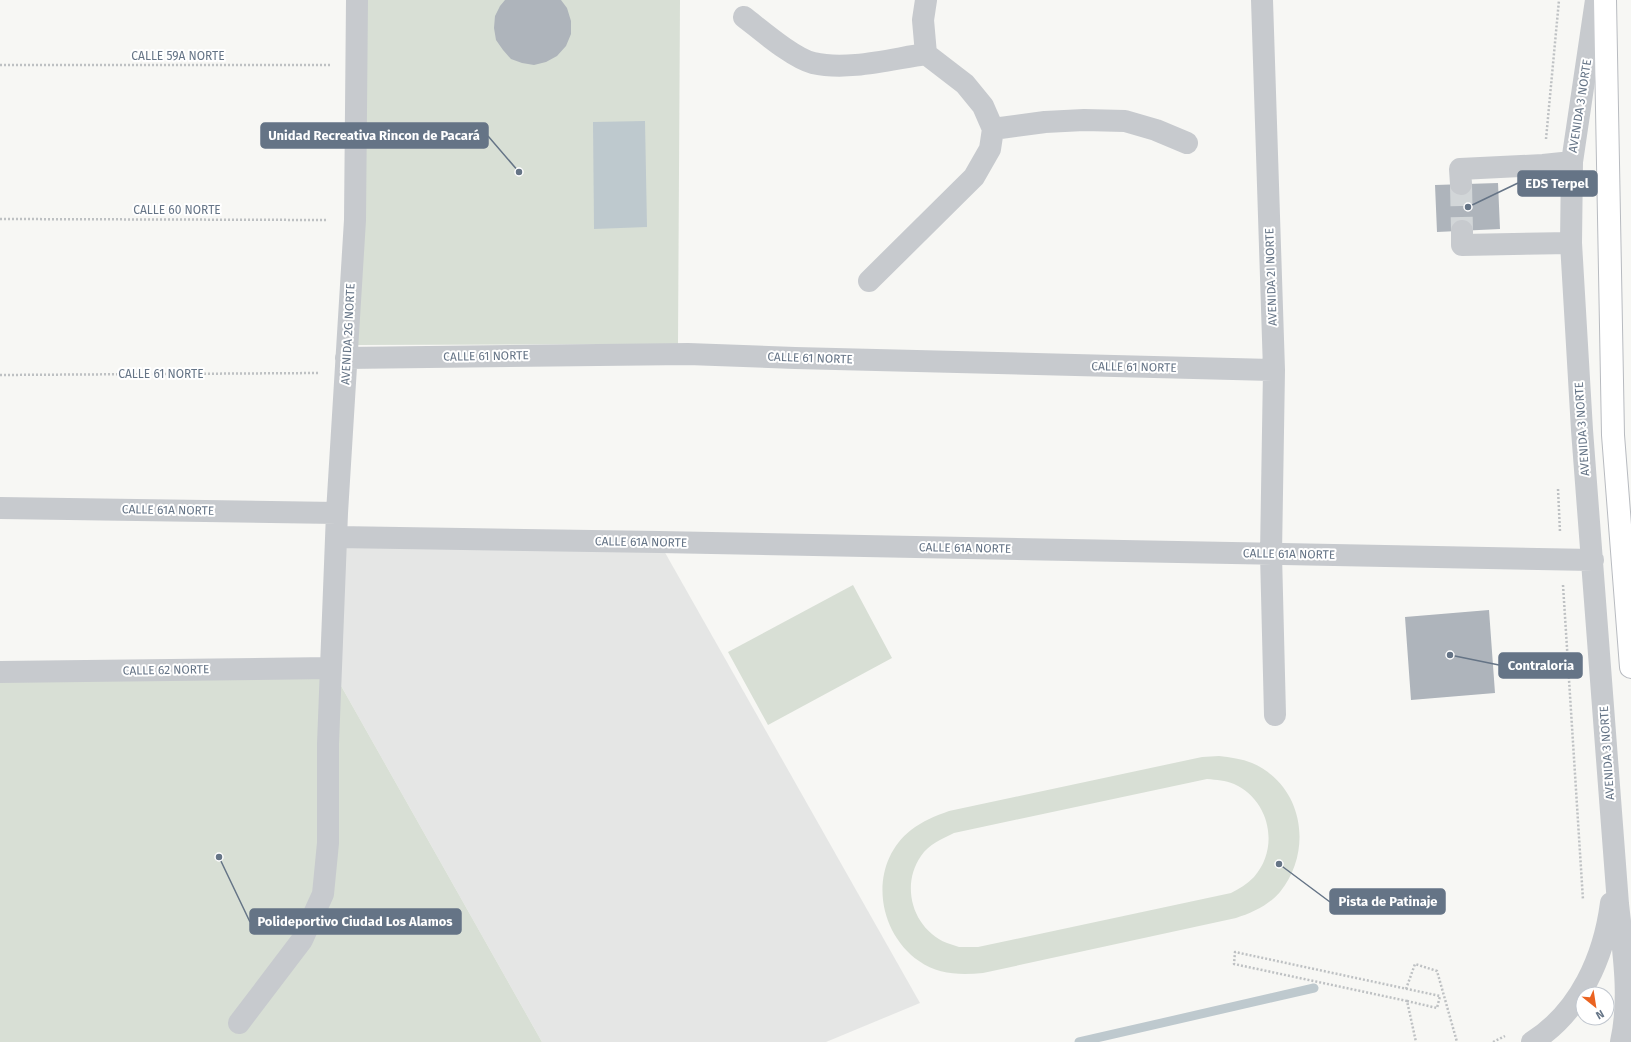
<svg xmlns="http://www.w3.org/2000/svg" width="1631" height="1042" font-family="'Fira Sans',sans-serif">
	<style>
		.built { fill: #e5e6e5 }
		.pitch { fill: #d8dfd5; fill-rule: evenodd }
		.water { fill: #bec9ce }
		.lines { fill: none; stroke-linecap: round; stroke-linejoin: round }
		.stream { stroke: #bec9ce; stroke-width: 9 }
		.building { fill: #aeb4bb }
		.minor-tunnel { stroke: #d2d6d8; stroke-width: 22; stroke-dasharray: 22 11; stroke-linecap: butt }
		.major-casing { stroke: #b8bbc0; stroke-width: 24 }
		.path { stroke: #bec1c3; stroke-width: 2.5; stroke-dasharray: 2 2; stroke-linecap: butt }
		.minor { stroke: #c7cace; stroke-width: 22 }
		.major { stroke: #fff; stroke-width: 22 }
		.labels { text-anchor: middle; stroke-width: 4; stroke-linejoin: round; paint-order: stroke }
		.street-label { font-size: 12px; fill: #657486; stroke: #fff }
		.leader { fill: none; stroke: #657486; stroke-width: 1.5 }
		.callout-dot { fill: #657486; stroke: #fff; stroke-width: 1.5 }
		.callout { fill: #657486; stroke: #657486; stroke-width: 1.5 }
		.callout-label { font-size: 13px; text-anchor: middle; font-weight: bold; fill: #fff }
	</style>
	<rect width="100%" height="100%" fill="#f7f7f4"/>
	<path class="built" d="M337,537L659,542L920,1003L826,1042H542L331,668Z"/>
	<path class="pitch" d="M364,0H680L678,344L356,345Z
		M853,585L892,658L768,725L728,652Z
		M331,668L542,1042H0V672Z
		M1219,756C1230,757 1242,759 1252,763C1303,785 1314,850 1280,892C1269,905 1252,913 1236,918L983,973C961,975 938,975 919,961C876,931 868,864 911,830C923,821 935,816 949,811L1202,757ZM1207,779C1217,780 1225,780 1234,784C1270,800 1280,848 1254,877C1247,884 1239,889 1231,893L978,947C971,947 965,947 959,947C955,946 951,944 947,943C913,929 900,886 921,856C929,844 942,839 954,833Z"/>
	<path class="water" d="M645,121L647,227L594,229L593,122Z"/>
	<g class="lines">
		<path class="stream" d="M1079,1042L1314,988"/>
	</g>
	<path class="building" d="M505,0H561L567,8L571,21V34L566,46L557,56L546,62L534,65L522,63L511,59L503,50L496,40L494,28L495,16L500,6Z
		M1498,183L1500,229L1437,232L1435,185Z
		M1489,610L1495,693L1411,700L1405,617Z"/>
	<g class="lines">
		<path class="minor-tunnel" d="M1461,184L1462,231"/>
		<g class="major-casing">
			<path id="major" d="M1605,0L1613,435L1631,667"/>
		</g>
		<path class="path" d="M0,65H330
			M1546,139L1559,0
			M0,219L328,220
			M0,375L320,373
			M1558,489L1560,532
			M1563,585L1583,900
			M1406,989L1415,964L1437,971L1457,1042
			M1407,1001L1437,1008L1440,996L1235,952L1234,964L1407,1001L1416,1042
			M1493,1042L1505,1036"/>
		<path class="minor" d="M1262,0L1274,370L1271,554L1275,715
			M1596,0L1572,162L1571,243L1582,430L1618,904C1623,950 1631,997 1621,1042
			M744,17C761,30 793,58 813,63C848,71 891,59 926,54
			M993,129L1045,122L1084,120L1125,121L1156,130L1187,143
			M1461,184L1460,169L1543,165L1572,162
			M1462,231V245L1571,243
			M869,281L974,177L990,149L993,129L983,106L965,84L926,54L923,20L926,0
			M346,358L688,354L795,358L1274,370
			M0,508L337,513
			M337,537L659,542L1593,560
			M0,672L331,668
			M239,1023L302,940L323,894L328,843V744L337,513L355,220L357,0
			M1532,1042C1580,1012 1604,957 1611,903"/>
		<use href="#major" class="major"/>
	</g>
	<g class="labels">
		<g class="street-label">
			<text x="178" y="60">CALLE 59A NORTE</text>
			<text transform="translate(1580 106) rotate(-81)" y="4">AVENIDA 3 NORTE</text>
			<text x="177" y="214">CALLE 60 NORTE</text>
			<text transform="translate(1271 277) rotate(-92)" y="4">AVENIDA 2I NORTE</text>
			<text transform="translate(348 334) rotate(-87)" y="4">AVENIDA 2G NORTE</text>
			<text transform="translate(486 356) rotate(-1)" y="4">CALLE 61 NORTE</text>
			<text transform="translate(810 358) rotate(2)" y="4">CALLE 61 NORTE</text>
			<text transform="translate(1134 367) rotate(1)" y="4">CALLE 61 NORTE</text>
			<text x="161" y="378">CALLE 61 NORTE</text>
			<text transform="translate(1582 429) rotate(-94)" y="4">AVENIDA 3 NORTE</text>
			<text transform="translate(168 510) rotate(1)" y="4">CALLE 61A NORTE</text>
			<text transform="translate(641 542) rotate(1)" y="4">CALLE 61A NORTE</text>
			<text transform="translate(965 548) rotate(1)" y="4">CALLE 61A NORTE</text>
			<text transform="translate(1289 554) rotate(1)" y="4">CALLE 61A NORTE</text>
			<text transform="translate(166 670) rotate(-1)" y="4">CALLE 62 NORTE</text>
			<text transform="translate(1607 753) rotate(-94)" y="4">AVENIDA 3 NORTE</text>
		</g>
	</g>
	<path class="leader" d="M519 172L488 136M1468 207L1518 183M1450 655L1499 665M1279 864L1330 902M219 857L250 922"/>
	<g class="callout-dot">
		<circle cx="519" cy="172" r="4"/>
		<circle cx="1468" cy="207" r="4"/>
		<circle cx="1450" cy="655" r="4"/>
		<circle cx="1279" cy="864" r="4"/>
		<circle cx="219" cy="857" r="4"/>
	</g>
	<g class="callout">
		<rect x="261" y="123" width="227" height="25" rx="4"/>
		<rect x="1518" y="171" width="79" height="25" rx="4"/>
		<rect x="1499" y="653" width="83" height="25" rx="4"/>
		<rect x="1330" y="889" width="115" height="25" rx="4"/>
		<rect x="250" y="909" width="211" height="25" rx="4"/>
	</g>
	<g class="callout-label">
		<text x="374" y="140">Unidad Recreativa Rincon de Pacará</text>
		<text x="1557" y="188">EDS Terpel</text>
		<text x="1541" y="670">Contraloria</text>
		<text x="1388" y="906">Pista de Patinaje</text>
		<text x="355" y="926">Polideportivo Ciudad Los Alamos</text>
	</g>
	<g transform="translate(1595 1006) rotate(150)"><circle r="19" fill="#ffffff" stroke="#c1c7cf"/>
	<path d="M0-3L7 15L0 10L-7 15Z" fill="#ea6321"/>
	<text y="-6" font-size="11" font-weight="bold" text-anchor="middle" fill="#657486">N</text>
	</g>
</svg>
